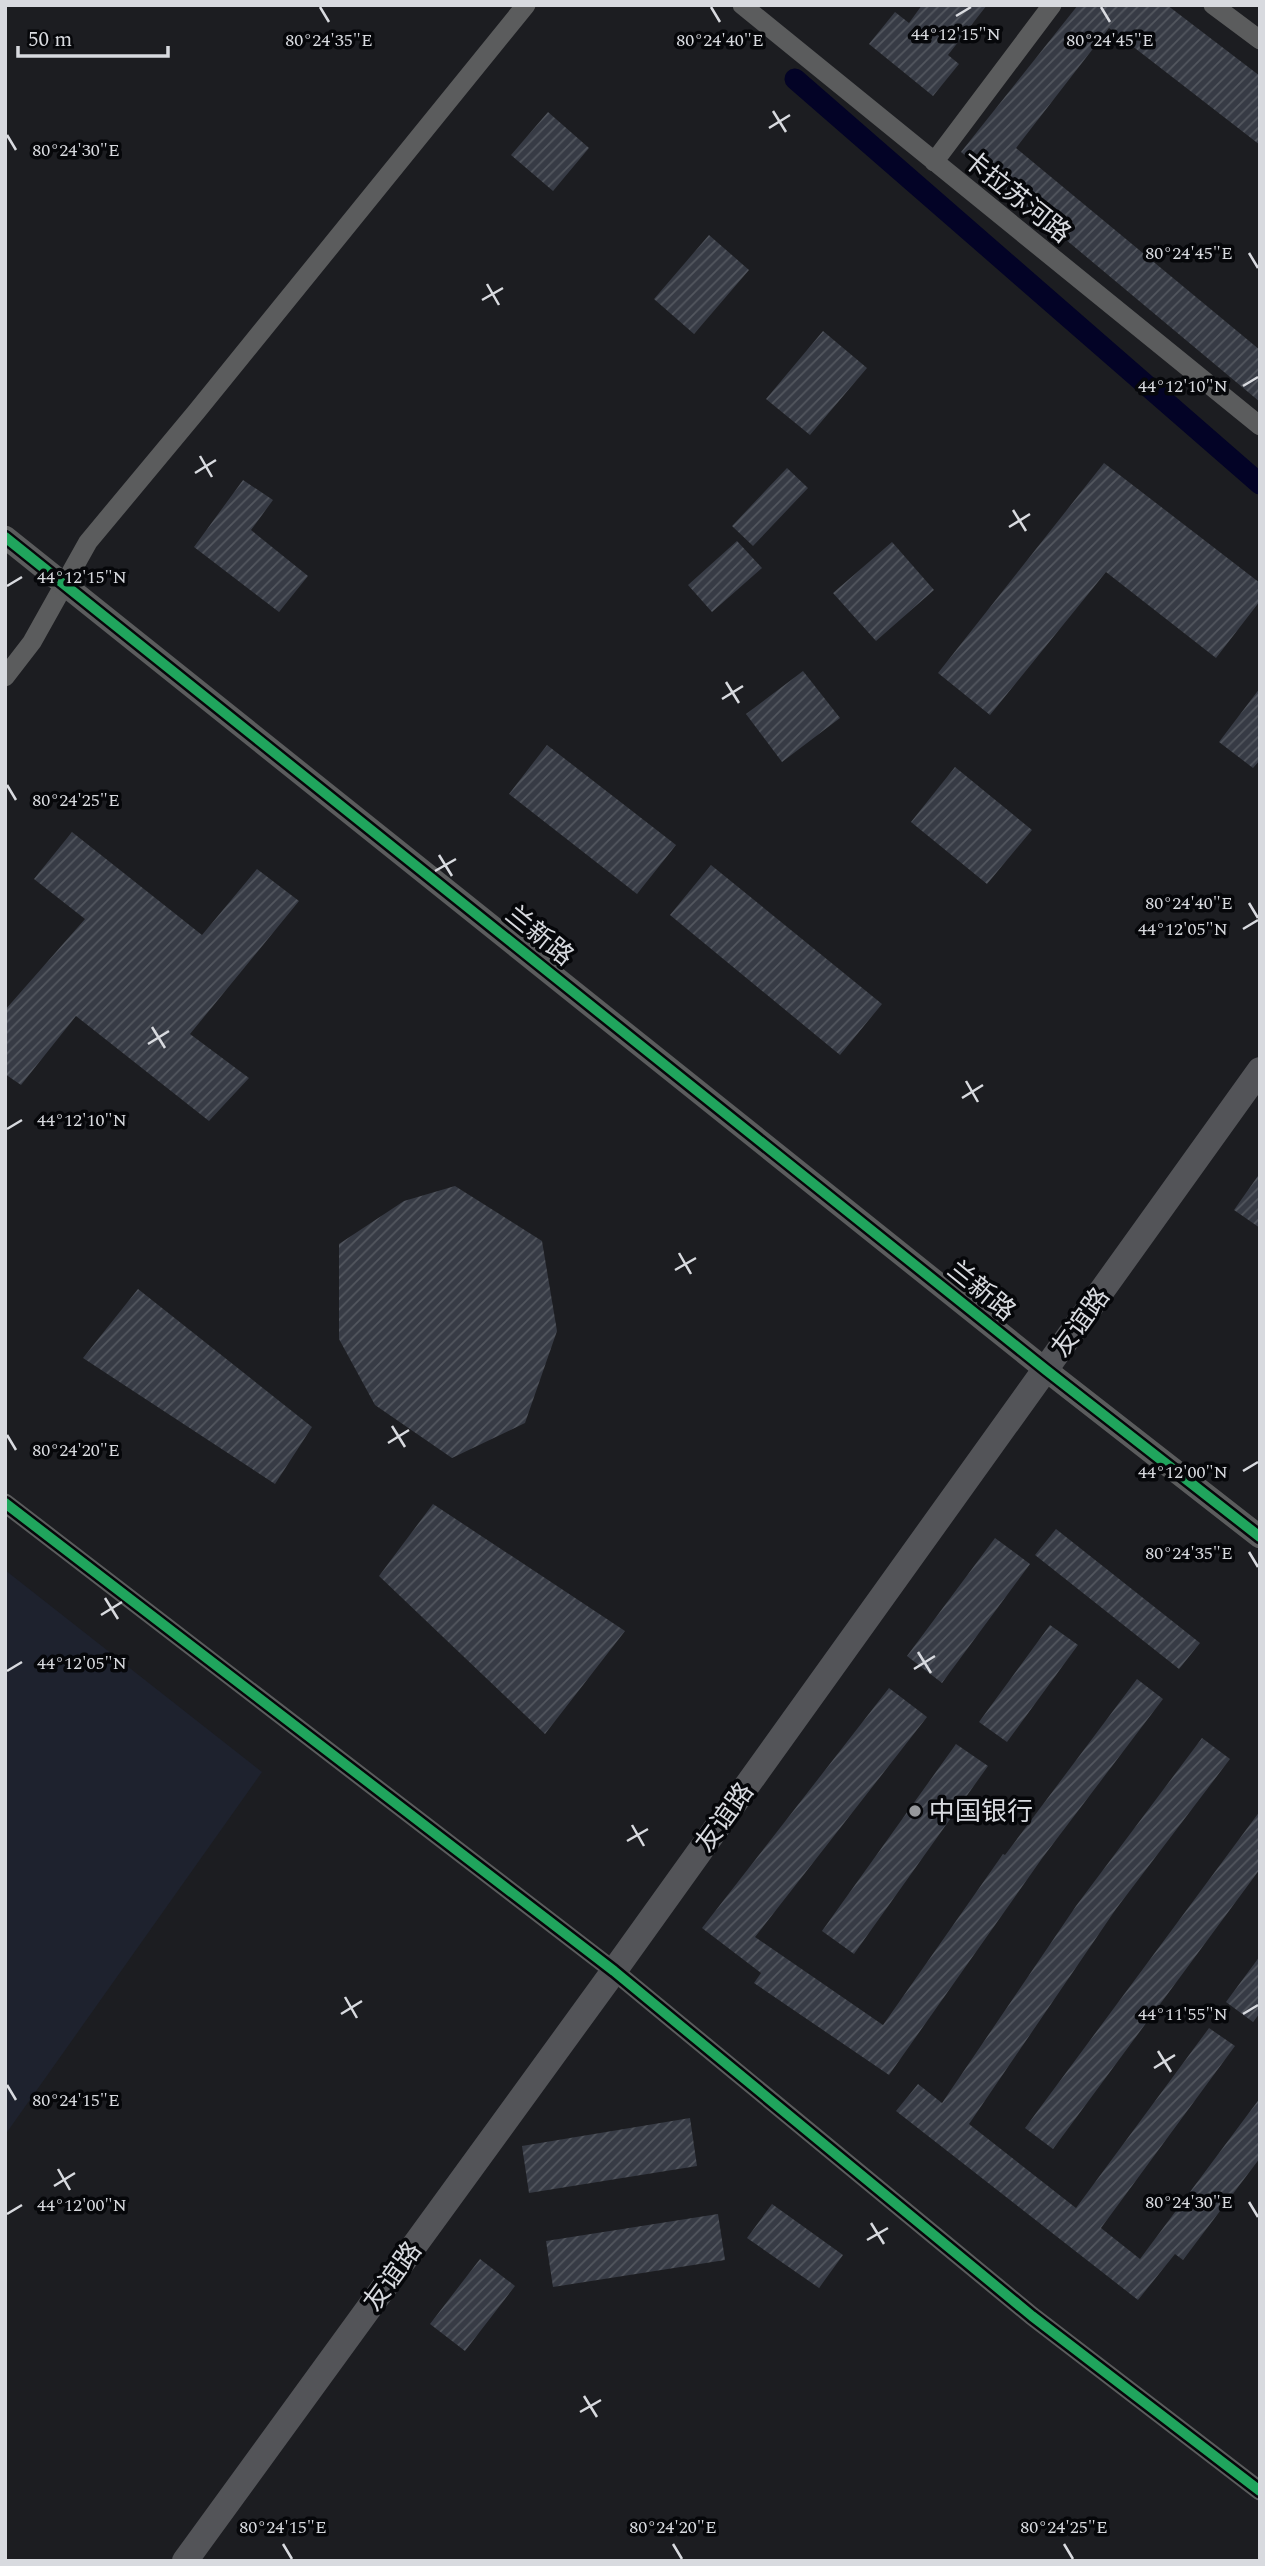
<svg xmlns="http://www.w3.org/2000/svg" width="1265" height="2566" font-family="Spectral,'Noto Sans SC',serif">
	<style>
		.built { fill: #1e222e }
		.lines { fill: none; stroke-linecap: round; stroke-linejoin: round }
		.canal { stroke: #030326; stroke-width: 21 }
		.building { fill: url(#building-hatch) }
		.minor { stroke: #5b5c5d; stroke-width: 19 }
		.tertiary { stroke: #5b5c5d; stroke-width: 23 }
		.secondary { stroke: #535458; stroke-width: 26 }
		.cycleway-casing { stroke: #06070a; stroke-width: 15 }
		.cycleway { stroke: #20a55d; stroke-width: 10 }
		.ticks { fill: none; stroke: #d8dadf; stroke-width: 2.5 }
		.poi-dot { fill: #96989c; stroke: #06070a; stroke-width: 2.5 }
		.labels { text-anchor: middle; stroke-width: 7; stroke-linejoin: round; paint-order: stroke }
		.street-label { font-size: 26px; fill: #d8dadf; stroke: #06070a }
		.poi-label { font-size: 26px; fill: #d8dadf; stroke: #06070a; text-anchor: start }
		.ticks-label { font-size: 18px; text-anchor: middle; fill: #d8dadf; stroke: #06070a; stroke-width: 7; stroke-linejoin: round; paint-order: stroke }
	</style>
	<defs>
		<pattern id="building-hatch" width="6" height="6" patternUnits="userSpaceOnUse" patternTransform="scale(1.75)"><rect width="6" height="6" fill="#373b45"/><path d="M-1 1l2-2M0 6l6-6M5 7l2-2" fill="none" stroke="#53575f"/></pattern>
	</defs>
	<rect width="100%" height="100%" fill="#1c1d21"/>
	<path class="built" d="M5,1570L262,1772L5,2135Z"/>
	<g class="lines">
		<path class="canal" d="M795,79L1260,484"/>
	</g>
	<path class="building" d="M922,5H987L948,55L959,64L933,96L869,44L895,12L909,23Z
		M1078,5H1167L1260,76V145L1109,28L1016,148L1260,350V402L961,152Z
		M548,112L589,148L553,191L511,155Z
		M709,235L749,270L694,334L654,299Z
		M823,331L867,368L810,435L766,399Z
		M1104,463L1260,583V601L1216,658L1106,572L990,715L938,673Z
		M787,468L808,488L753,546L732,526Z
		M243,480L273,500L251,530L308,576L279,612L194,547Z
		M737,541L762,568L712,612L688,585Z
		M892,542L934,590L876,641L833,593Z
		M803,671L840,718L782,762L746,714Z
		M1260,688V760L1253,768L1219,742Z
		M547,745L676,845L637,894L509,794Z
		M955,767L1032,830L987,884L911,822Z
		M72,832L202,935L257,869L299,901L190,1034L249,1078L209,1121L76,1016L21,1085L5,1074V1010L85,919L34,879Z
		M711,865L882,1004L840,1055L670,915Z
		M1260,1173V1228L1234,1210Z
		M455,1186L542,1241L557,1331L525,1423L452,1458L375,1405L339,1339V1244L404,1201Z
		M138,1289L312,1427L275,1484L83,1358Z
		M433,1504L625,1631L545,1734L379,1576Z
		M1056,1529L1200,1643L1179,1669L1035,1555Z
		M995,1538L1030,1564L942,1683L907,1656Z
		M1050,1625L1078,1645L1007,1742L979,1722Z
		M1137,1679L1163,1699L1043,1857L889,2075L754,1983L761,1973L702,1928L889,1688L927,1717L755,1937L883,2025L1003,1854L1005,1855Z
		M1202,1738L1230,1759L1116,1909L969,2124L1076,2208L1209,2028L1235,2046L1101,2228L1140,2259L1260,2098V2158L1183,2260L1175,2254L1138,2300L896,2111L918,2084L942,2103L1076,1906Z
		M956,1744L988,1766L854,1954L822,1931Z
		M1260,1811V1869L1053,2149L1025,2128Z
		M1260,1956V2013L1253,2022L1226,2002Z
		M690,2118L697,2166L529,2193L522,2146Z
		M772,2204L843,2255L819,2288L747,2238Z
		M718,2214L725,2260L553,2287L546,2241Z
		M480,2259L515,2286L465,2351L430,2324Z"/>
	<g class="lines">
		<path class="minor" d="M742,5L1260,426
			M1213,5L1260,40
			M934,162L1052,5
			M5,677L32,642L88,542L197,411L526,5
			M5,1503L614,1971L1032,2316L1260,2491"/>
		<path class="tertiary" d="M5,537L1046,1370L1260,1537"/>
		<path class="secondary" d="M185,2561L614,1971L1260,1070"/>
		<g class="cycleway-casing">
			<path id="cycleway" d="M5,537L1046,1370L1260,1537
				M5,1503L614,1971L1032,2316L1260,2491"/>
		</g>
		<use href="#cycleway" class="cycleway"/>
	</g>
	<path class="ticks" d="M320,7L329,22M711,7L720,22M1101,7L1110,22M956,16L971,7M773,111L786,132M769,128L790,115M7,135L16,150M1249,253L1258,268M487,284L499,305M482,300L503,288M1243,386L1258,377M200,456L212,477M195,473L216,460M1013,510L1026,531M1009,527L1030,514M7,586L22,577M726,682L739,703M722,699L743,686M7,785L16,800M439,855L452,876M435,871L456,859M1249,903L1258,918M1243,929L1258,920M152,1027L165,1048M148,1044L169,1031M966,1081L978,1102M962,1098L983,1085M7,1129L22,1120M679,1253L691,1274M675,1270L696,1258M392,1426L405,1447M7,1435L16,1450M388,1443L409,1430M1243,1471L1258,1462M1249,1552L1258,1567M105,1598L118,1619M101,1615L122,1602M918,1652L931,1673M914,1669L935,1656M7,1671L22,1662M632,1825L644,1846M627,1841L648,1829M345,1997L357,2018M341,2014L362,2001M1243,2014L1258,2005M1158,2051L1171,2072M1154,2068L1175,2055M7,2085L16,2100M58,2169L70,2190M54,2186L75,2173M1249,2202L1258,2217M7,2214L22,2205M871,2223L884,2244M867,2240L888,2228M584,2396L597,2417M580,2412L601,2400M283,2544L292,2559M673,2544L682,2559M1064,2544L1073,2559"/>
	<circle class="poi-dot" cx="915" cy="1811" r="7"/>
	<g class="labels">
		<g class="street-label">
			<text transform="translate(1017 196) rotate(39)" y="9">卡拉苏河路</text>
			<text transform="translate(540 935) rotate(39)" y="9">兰新路</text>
			<text transform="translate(982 1290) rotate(39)" y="9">兰新路</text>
			<text transform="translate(1080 1322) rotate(-54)" y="9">友谊路</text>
			<text transform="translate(724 1817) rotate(-54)" y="9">友谊路</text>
			<text transform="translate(392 2276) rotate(-54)" y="9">友谊路</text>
		</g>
		<g class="poi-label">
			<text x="929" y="1820">中国银行</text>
		</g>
	</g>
	<g class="ticks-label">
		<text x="956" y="40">44°12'15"N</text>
		<text x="329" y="46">80°24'35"E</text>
		<text x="720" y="46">80°24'40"E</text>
		<text x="1110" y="46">80°24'45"E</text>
		<text x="76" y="156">80°24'30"E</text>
		<text x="1189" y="259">80°24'45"E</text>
		<text x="1183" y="392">44°12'10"N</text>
		<text x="82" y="583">44°12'15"N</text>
		<text x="76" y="806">80°24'25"E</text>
		<text x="1189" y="909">80°24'40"E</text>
		<text x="1183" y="935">44°12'05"N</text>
		<text x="82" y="1126">44°12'10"N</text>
		<text x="76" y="1456">80°24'20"E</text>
		<text x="1183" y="1478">44°12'00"N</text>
		<text x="1189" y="1559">80°24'35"E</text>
		<text x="82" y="1669">44°12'05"N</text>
		<text x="1183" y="2020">44°11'55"N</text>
		<text x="76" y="2106">80°24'15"E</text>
		<text x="1189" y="2208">80°24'30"E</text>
		<text x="82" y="2211">44°12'00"N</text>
		<text x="283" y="2533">80°24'15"E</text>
		<text x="673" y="2533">80°24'20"E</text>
		<text x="1064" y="2533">80°24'25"E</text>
	</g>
	<rect width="1265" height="2566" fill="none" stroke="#d8dadf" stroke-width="14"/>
	<path d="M18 46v10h150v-10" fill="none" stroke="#d8dadf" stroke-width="3.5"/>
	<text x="28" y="46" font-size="21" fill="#d8dadf" stroke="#06070a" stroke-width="5" paint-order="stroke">50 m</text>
</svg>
